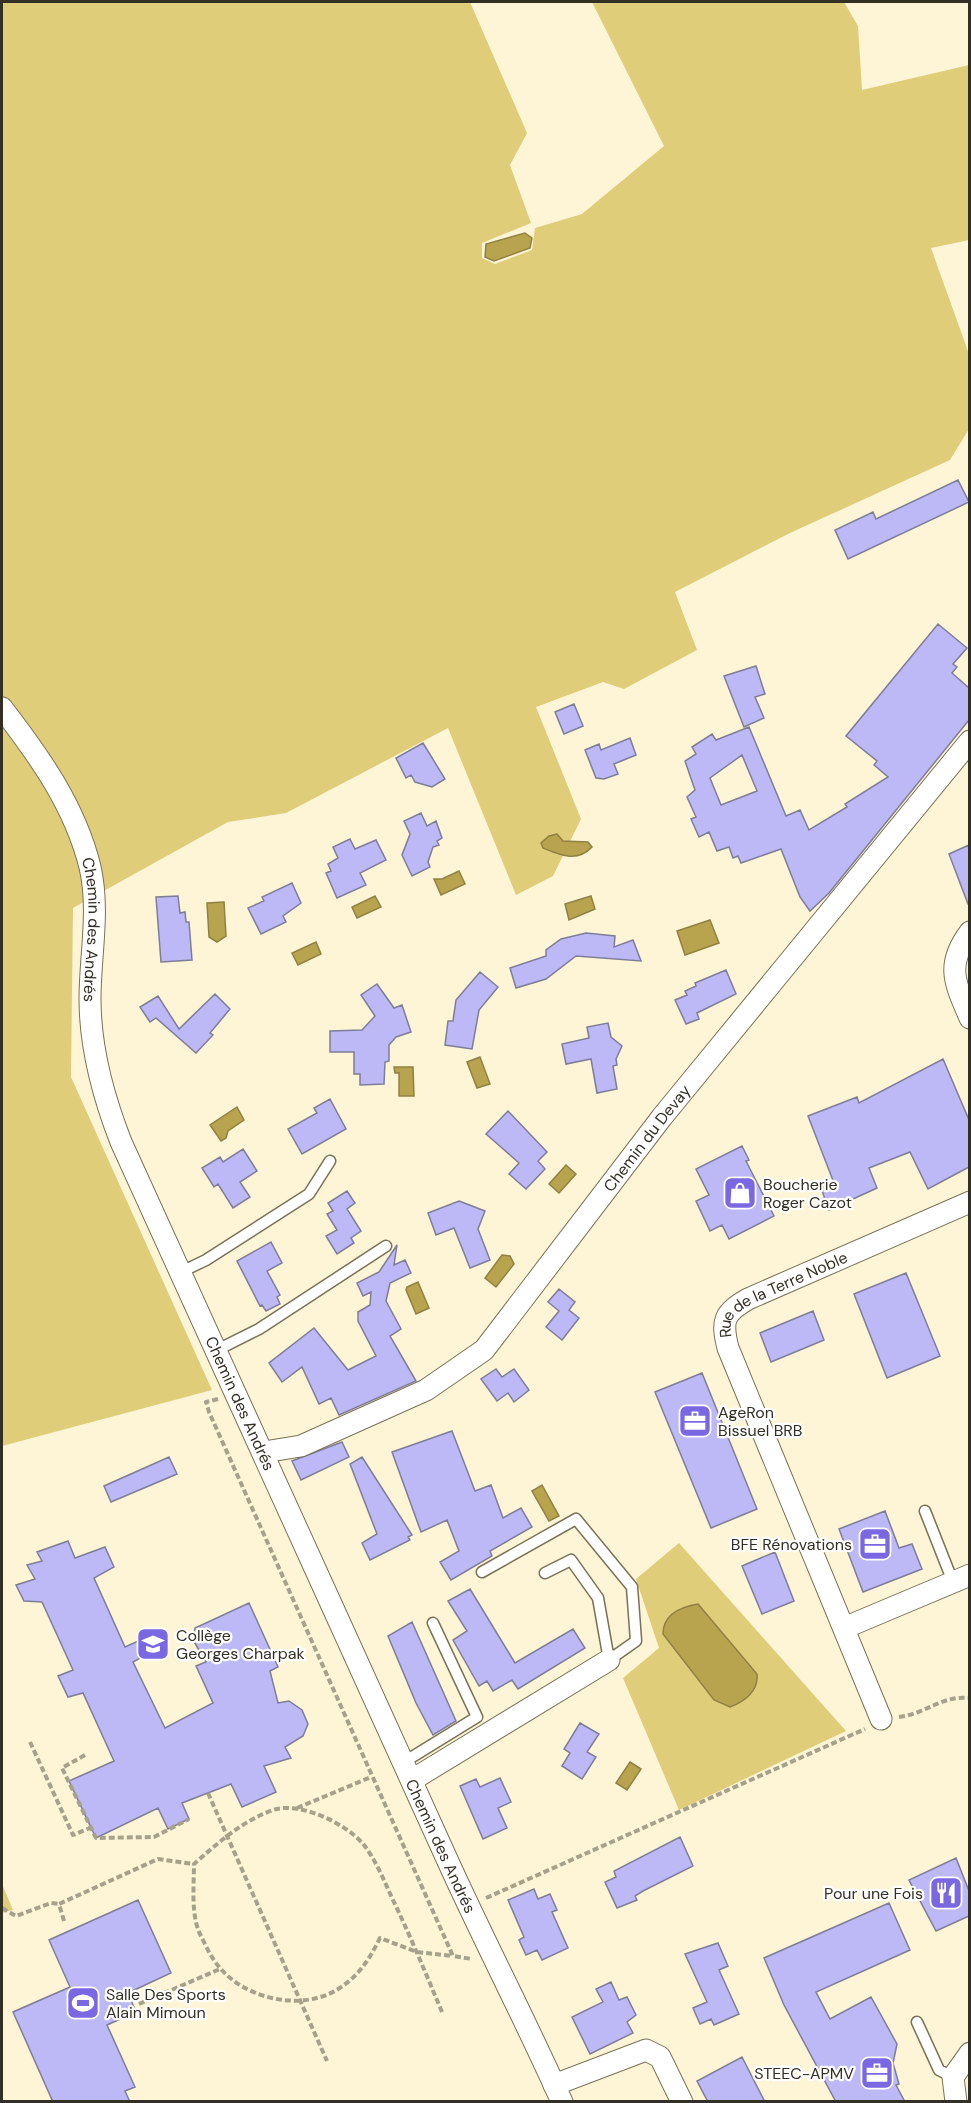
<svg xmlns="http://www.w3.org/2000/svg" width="971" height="2103" font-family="'DM Sans',sans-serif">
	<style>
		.green { fill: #e0cd7a }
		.water { fill: #b8a44f; stroke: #908142; stroke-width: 1.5 }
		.building { fill: #bdb9f7; stroke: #7e7d98; stroke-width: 1.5; fill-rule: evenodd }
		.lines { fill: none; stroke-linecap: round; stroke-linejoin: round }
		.service-casing { stroke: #797256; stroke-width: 13 }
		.minor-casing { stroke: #797256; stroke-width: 23 }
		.path { stroke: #a6a18a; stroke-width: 4; stroke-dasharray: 6 3; stroke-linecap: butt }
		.service { stroke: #fff; stroke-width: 10 }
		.minor { stroke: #fff; stroke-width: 21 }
		.labels { text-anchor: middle; stroke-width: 4.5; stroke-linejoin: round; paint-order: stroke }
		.street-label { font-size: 16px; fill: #322f24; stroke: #fff }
		.poi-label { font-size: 16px; fill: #322f24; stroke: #fff; text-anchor: start }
	</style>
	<rect width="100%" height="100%" fill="#fdf5d6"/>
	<path class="green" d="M2,2H470L527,133L510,165L531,223L482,243V258L495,264L532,250L535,228L582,214L664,146L592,2H844L858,26L862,90L969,65V240L931,248L969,354V429L950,460L790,533L675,592L697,650L624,689L603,682L536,707L581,819L553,876L516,895L448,728L286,813L228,822L73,908L71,1077L212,1390L2,1446Z
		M679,1543L846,1731L679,1810L623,1678L659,1648L636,1579Z
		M2,1884L13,1910L2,1913Z"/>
	<path class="water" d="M525,233L532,238L530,248L494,261L485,257L486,244Z
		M557,834L563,841L588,842L592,847C577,863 560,855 543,848L541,843L549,836Z
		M459,871L465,884L441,895L434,879H442Z
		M375,896L381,907L357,918L352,907Z
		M591,896L595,909L569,920L565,904Z
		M224,902L226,936L217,942L209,937L207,903Z
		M710,920L719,943L685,955L677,931Z
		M316,942L321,954L298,965L292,953Z
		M480,1057L490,1084L477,1088L467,1062Z
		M394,1067H413L414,1096H399V1073H395Z
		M237,1107L244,1120L228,1131L226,1138L221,1141L210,1125Z
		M566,1165L576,1174L559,1193L549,1184Z
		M502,1255L510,1256L514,1264L496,1287L485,1278Z
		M418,1282L429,1308L416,1314L406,1290L407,1287Z
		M542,1485L559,1516L549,1521L532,1491Z
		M698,1604L757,1674C759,1691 744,1702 730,1707L714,1700L663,1634C663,1615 680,1607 698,1604Z
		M630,1762L641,1769L627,1790L616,1783Z"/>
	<path class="building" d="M958,480L969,502L848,559L835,530L873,512L876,519Z
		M938,624L967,648L953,664L957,667L952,673L969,688V720L829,893L810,911L800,897L781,849L741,863L738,856L733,858L729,847L717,851L709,832L699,837L691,819L696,817L687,797L695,790L685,761L696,754L692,747L712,734L716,740L749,727L786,816L800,810L809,830L847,807L845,804L888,777L874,765L877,761L846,736ZM742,755L757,791L721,805L710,778Z
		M756,666L765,694L755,697L764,718L744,727L724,676Z
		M574,704L583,726L564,734L555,712Z
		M630,738L636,755L614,764L618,774L604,779L596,778L585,750L599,744L601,750Z
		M423,743L445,779L432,787L415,782L411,775L406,778L396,758Z
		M421,813L427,826L436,821L442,838L437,841L439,845L433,847L428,862L430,867L412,876L402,855L410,834L404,821Z
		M350,839L355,849L376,840L386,860L360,873L366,885L337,898L326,873L331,871L328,864L338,858L333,847Z
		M969,845V904H968L949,854Z
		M292,883L301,903L283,916L286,922L261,934L248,908L264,901L262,897Z
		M178,896L180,913L185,912L186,922H189L192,960L161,962L156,897Z
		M586,933L615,936L614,947L633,940L641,961L576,956L546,979L516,988L510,968L546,956V950L561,939Z
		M726,970L736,994L697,1013L699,1019L686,1024L675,1000L687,995L685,991L696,986L695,983Z
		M480,972L498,987L479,1010L472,1049L445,1045L448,1021H453L456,1000Z
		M377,984L394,1008L402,1005L411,1032L396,1037L389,1045V1061L385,1062L384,1084L360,1085V1074H354V1052H330V1031L362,1030L375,1016L361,995Z
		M215,994L230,1009L210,1033L213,1035L196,1053L156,1018L150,1022L140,1007L158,996L179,1029Z
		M608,1023L611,1037L622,1046L616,1059L617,1065L613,1066L617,1089L597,1093L591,1059L566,1064L562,1044L589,1038L587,1027Z
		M943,1059L969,1120V1167L928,1189L910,1152L869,1168L877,1188L829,1210L821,1188L834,1183L808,1116L857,1097L859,1103Z
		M330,1099L346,1129L302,1154L288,1129L317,1113L314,1108Z
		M508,1111L547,1152L538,1161L545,1169L526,1189L509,1174L519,1163L486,1134Z
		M742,1146L749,1160L746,1161L774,1216L729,1239L722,1225L710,1231L696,1201L709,1195L696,1169Z
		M243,1149L257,1171L240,1182L250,1197L233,1208L218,1184L214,1187L202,1168L220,1157L223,1162Z
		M347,1191L355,1203L347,1209L361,1231L351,1238L354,1243L337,1254L326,1236L337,1230L327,1214L333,1211L328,1203Z
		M459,1201L485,1211L478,1229L490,1260L470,1268L454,1228L436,1235L428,1213Z
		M271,1242L282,1263L267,1271L280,1295L277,1297L280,1304L266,1311L262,1305L260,1306L237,1261Z
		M397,1245L394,1265L405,1260L411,1273L390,1283L386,1301L401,1329L390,1336L416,1381L339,1415L331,1398L319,1404L302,1367L282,1382L269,1363L314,1328L348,1370L376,1356L358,1321V1312L370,1305L371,1292L363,1296L357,1283L379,1272Z
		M906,1273L940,1356L887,1378L854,1294Z
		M559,1289L575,1302L569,1310L579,1318L562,1340L546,1327L559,1311L548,1302Z
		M813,1311L824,1340L771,1362L760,1333Z
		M496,1369L502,1377L514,1369L529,1390L514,1402L508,1393L497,1401L481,1379Z
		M702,1373L757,1509L711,1528L655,1392Z
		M452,1431L475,1491L491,1485L503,1518L521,1508L532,1527L490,1551L492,1556L451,1580L440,1562L459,1551L447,1520L421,1532L392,1452Z
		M342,1442L349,1457L301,1480L292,1461Z
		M169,1457L177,1474L111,1502L104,1486Z
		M362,1457L412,1535L408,1537L410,1540L370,1560L362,1543L377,1534L350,1464Z
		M885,1511L899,1548L912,1544L922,1569L863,1592L839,1529Z
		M68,1541L75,1558L105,1547L114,1567L94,1578L125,1647L145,1638L151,1652L133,1662L165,1728L213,1703L196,1666L206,1662L193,1640L195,1628L249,1603L278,1667L270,1671L278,1703L289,1701L302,1710L308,1724L303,1736L285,1747L291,1758L264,1766L276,1792L242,1807L231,1784L182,1803L189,1819L168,1829L158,1808L96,1838L69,1781L114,1761L83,1693L68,1697L58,1676L73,1670L42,1602L24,1601L16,1585L35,1579L27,1565L42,1561L37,1552Z
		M775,1552L794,1601L762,1614L742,1566Z
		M470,1589L515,1663L573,1629L585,1648L518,1689L512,1680L493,1691L487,1681L479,1686L453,1640L467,1631L448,1601Z
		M412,1622L456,1721L433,1735L416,1703L388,1636Z
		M580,1723L599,1734L587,1752L596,1757L582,1779L562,1766L570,1753L564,1749Z
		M500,1778L511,1802L498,1808L507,1828L483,1839L460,1786L476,1779L480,1787Z
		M680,1837L693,1866L643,1891L635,1896L637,1900L617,1908L605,1882L616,1877L614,1871Z
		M956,1858L969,1891V1916L936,1931L909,1880Z
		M534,1889L538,1899L550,1894L557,1910L552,1912L568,1948L542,1960L537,1950L526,1955L519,1940L524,1937L508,1900Z
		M138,1900L171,1973L128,1993L136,2012L107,2025L135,2087L125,2091L130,2102H53L13,2012L70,1987L49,1940Z
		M889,1903L910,1950L816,1992L830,2019L871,1997L897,2044L893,2063L899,2084L896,2085L905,2102H836L784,2005L764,1958Z
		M718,1943L728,1966L719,1970L739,2014L714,2025L711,2019L700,2024L693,2008L707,2002L685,1954Z
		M611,1982L619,2000L627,1997L636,2015L627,2022L633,2033L590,2054L572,2017L603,2002L596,1989Z
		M742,2057L765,2102H708L697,2081Z"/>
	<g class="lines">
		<g class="service-casing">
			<path id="service" d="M181,1272L206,1260L309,1194L330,1161
				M217,1350L259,1329L386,1246
				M925,1511L953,1582
				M482,1572L576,1519L632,1587L636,1641L609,1660L598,1598L571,1560L545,1573
				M404,1762L477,1717L433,1623
				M917,2022L939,2070L953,2077"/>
		</g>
		<g class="minor-casing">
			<g id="minor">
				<path id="s1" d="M2,708C39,756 75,806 90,867C100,911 90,955 90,999C90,1049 103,1096 121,1142C231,1379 337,1619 446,1857C483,1939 525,2019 562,2102"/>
				<path d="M970,932C945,965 955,983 970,1018"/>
				<path id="s2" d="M264,1452L301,1446L426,1390L484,1350L662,1117L970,741"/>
				<path d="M844,1628L970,1575"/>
				<path id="s3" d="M881,1719L728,1348C721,1320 724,1313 748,1299L970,1202"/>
				<path d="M412,1780L609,1660"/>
				<path d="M554,2085L646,2050L660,2057L682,2102"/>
				<path d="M956,2102L953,2077L970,2053"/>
			</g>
		</g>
		<path class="path" d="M218,1399L206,1402L209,1412L453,1956L472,1959
			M899,1717C926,1714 941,1695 970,1698
			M30,1742L73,1835L90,1828
			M85,1755L62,1768L96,1838L154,1837L189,1819
			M208,1793L327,2061
			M297,1808L371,1777
			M486,1898L865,1729
			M2,1908L16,1916L51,1903L59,1904
			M64,1921L59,1904L158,1859L194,1864
			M139,2004L220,1969
			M442,2012C426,1974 410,1935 392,1898C384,1880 376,1861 364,1845C347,1824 300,1801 273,1810C242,1821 218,1843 194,1864C194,1885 191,1912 199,1932C205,1944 211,1958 220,1968C248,2001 308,2013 344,1985C361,1973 371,1956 380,1938L417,1952L453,1956"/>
		<use href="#service" class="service"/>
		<use href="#minor" class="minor"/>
	</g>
	<defs>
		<g id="shop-square" transform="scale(1.725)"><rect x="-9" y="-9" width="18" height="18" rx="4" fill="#7a67e2" stroke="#fff"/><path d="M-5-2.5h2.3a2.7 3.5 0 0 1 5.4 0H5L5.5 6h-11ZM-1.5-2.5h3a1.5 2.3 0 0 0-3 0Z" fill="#fff"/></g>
		<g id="office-square" transform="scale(1.725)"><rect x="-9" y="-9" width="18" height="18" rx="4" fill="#7a67e2" stroke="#fff"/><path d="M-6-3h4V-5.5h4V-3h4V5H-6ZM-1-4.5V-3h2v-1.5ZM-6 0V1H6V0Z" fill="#fff"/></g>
		<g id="school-square" transform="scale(1.725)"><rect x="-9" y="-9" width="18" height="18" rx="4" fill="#7a67e2" stroke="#fff"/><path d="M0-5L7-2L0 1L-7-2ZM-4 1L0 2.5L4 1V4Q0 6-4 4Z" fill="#fff"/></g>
		<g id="restaurant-square" transform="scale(1.725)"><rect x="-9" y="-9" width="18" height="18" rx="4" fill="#7a67e2" stroke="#fff"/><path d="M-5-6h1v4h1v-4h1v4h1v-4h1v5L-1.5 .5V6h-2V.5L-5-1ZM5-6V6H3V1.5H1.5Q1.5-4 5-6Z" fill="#fff"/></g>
		<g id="stadium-square" transform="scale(1.725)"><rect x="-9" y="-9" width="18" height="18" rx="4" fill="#7a67e2" stroke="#fff"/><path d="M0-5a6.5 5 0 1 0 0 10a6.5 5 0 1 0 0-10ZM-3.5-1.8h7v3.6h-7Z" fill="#fff"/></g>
	</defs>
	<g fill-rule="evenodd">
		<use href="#shop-square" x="740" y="1193"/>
		<use href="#office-square" x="695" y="1421"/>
		<use href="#office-square" x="875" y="1544"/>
		<use href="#school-square" x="153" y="1644"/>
		<use href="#restaurant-square" x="946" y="1893"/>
		<use href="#stadium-square" x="83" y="2003"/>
		<use href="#office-square" x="877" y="2073"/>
	</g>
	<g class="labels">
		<g class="street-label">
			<text dy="6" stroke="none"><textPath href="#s1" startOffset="246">Chemin des Andrés</textPath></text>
			<text dy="6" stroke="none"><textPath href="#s2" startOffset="512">Chemin du Devay</textPath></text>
			<text dy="6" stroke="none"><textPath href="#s3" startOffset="490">Rue de la Terre Noble</textPath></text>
			<text dy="6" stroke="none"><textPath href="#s1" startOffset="750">Chemin des Andrés</textPath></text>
			<text dy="6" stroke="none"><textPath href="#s1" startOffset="1236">Chemin des Andrés</textPath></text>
		</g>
		<g class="poi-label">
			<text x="763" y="1190">Boucherie<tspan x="763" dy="18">Roger Cazot</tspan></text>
			<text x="718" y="1418">AgeRon<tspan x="718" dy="18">Bissuel BRB</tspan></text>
			<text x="852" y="1550" text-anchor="end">BFE Rénovations</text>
			<text x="176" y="1641">Collège<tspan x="176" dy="18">Georges Charpak</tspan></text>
			<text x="923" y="1899" text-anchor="end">Pour une Fois</text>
			<text x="106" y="2000">Salle Des Sports<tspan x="106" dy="18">Alain Mimoun</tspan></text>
			<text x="854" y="2079" text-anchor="end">STEEC-APMV</text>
		</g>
	</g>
	<rect width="971" height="2103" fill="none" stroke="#322f24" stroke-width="6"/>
</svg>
